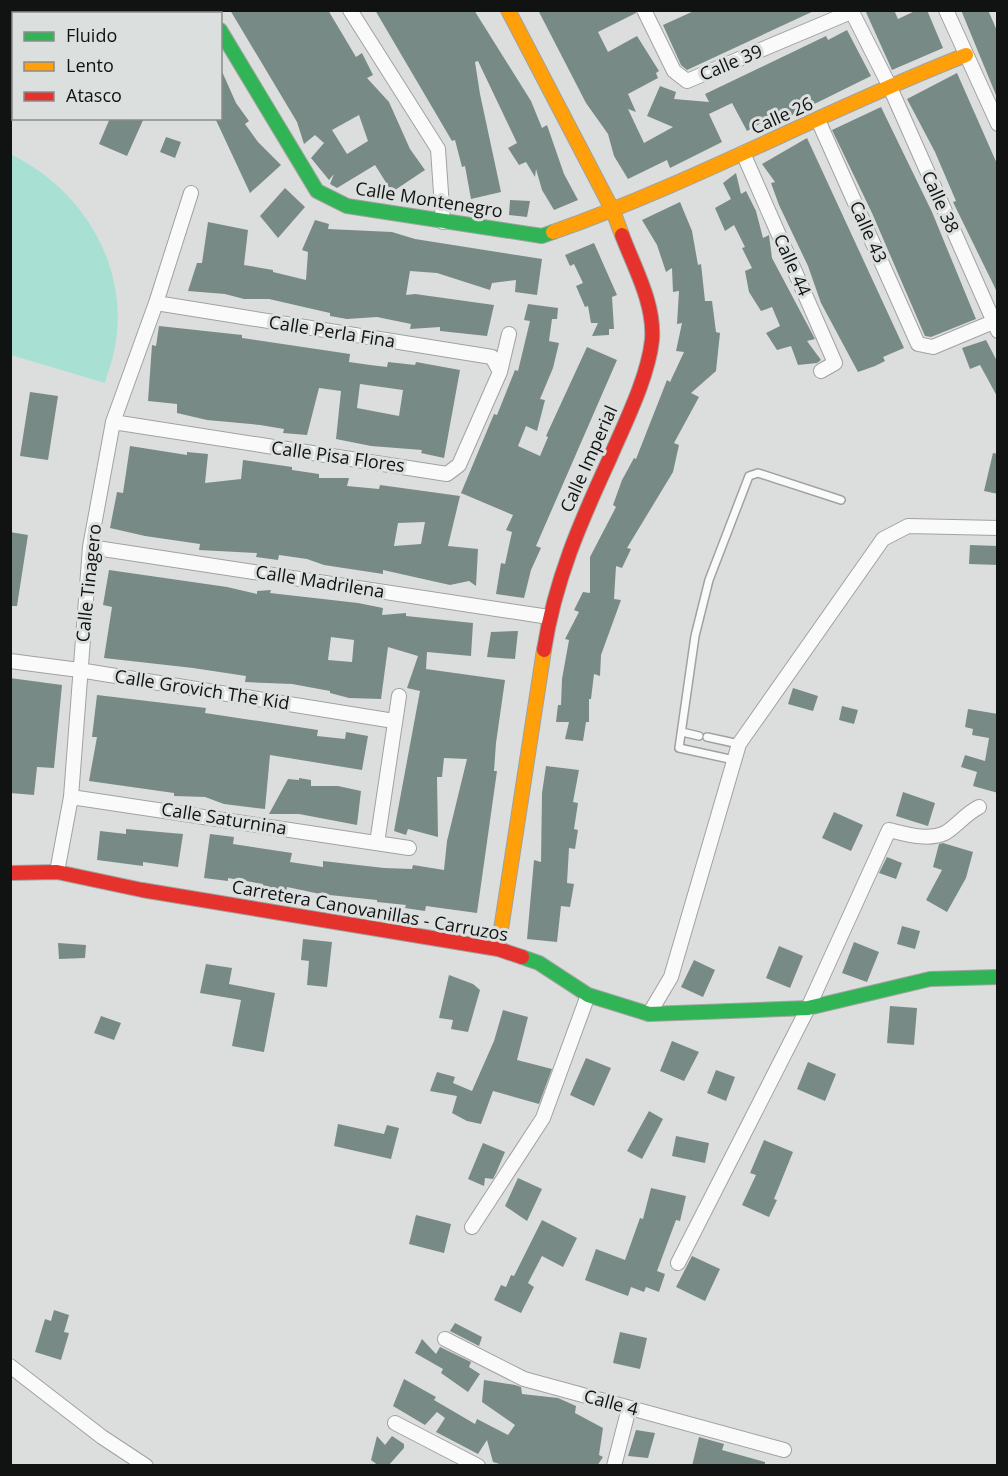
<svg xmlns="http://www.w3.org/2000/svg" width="1008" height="1476" font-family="'Open Sans',sans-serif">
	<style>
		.green { fill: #a8e0d3 }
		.building { fill: #788a86; fill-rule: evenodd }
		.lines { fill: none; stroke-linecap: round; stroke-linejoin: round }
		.lane-casing { stroke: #a0a2a0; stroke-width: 10 }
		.street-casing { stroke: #a0a2a0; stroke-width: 16 }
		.fast-casing { stroke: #a0a2a0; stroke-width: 16 }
		.slow-casing { stroke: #a0a2a0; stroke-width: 16 }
		.jam-casing { stroke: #a0a2a0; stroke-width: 16 }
		.lane { stroke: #fafafa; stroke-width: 7 }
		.street { stroke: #fafafa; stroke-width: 14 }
		.fast { stroke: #30b455; stroke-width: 14 }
		.slow { stroke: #ff9f0a; stroke-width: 14 }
		.jam { stroke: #e5322d; stroke-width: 14 }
		.labels { text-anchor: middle; stroke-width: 6; stroke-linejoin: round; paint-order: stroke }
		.street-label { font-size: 18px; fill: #111212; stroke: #dbdfde }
	</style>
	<rect width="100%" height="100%" fill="#dcdedd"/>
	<path class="green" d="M10,154C82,188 130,266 115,347C113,359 108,371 105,383L11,355Z"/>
	<path class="building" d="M230,10H328L356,57L362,53L373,75L367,78L389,102L410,149L425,170L392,192L375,165L337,188L330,184L334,174L329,180L311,158L324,143L315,135L304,144L297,122ZM359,115L368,141L347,154L332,130Z
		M375,10H474L531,101L542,128L547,125L564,174L578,200L554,210L542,190L536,169L535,177L526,162L519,165L508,148L517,143L478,61L475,62L480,94L501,192L471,199L465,166L462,167L455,140L452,141Z
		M538,10H635L636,13L598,32L608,52L637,36L659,71L656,73L658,78L628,94L636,112L628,109L644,143L673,127L647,116L660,86L676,92L674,99L709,102L705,94L826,36L828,40L847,30L871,76L788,117L765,126L763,122L747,131L732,103L709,114L722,142L670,168L667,160L628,179L614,156L608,134L586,103Z
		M696,10H816L687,70L681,65L663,25Z
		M865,10H894L898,19L917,10H927L943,48L892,70Z
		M961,10H988L998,33V100Z
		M220,67L236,103L249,121L245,124L258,142L281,165L250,193L215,118H220Z
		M957,73L998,166V294L953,202L956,201L935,152L907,99Z
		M881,107L932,212L976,319L931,337L925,336L872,213L832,130Z
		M110,118H144L127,156L99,144Z
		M166,137L181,142L175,158L160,152Z
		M807,138L904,348L883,357L885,361L875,366L858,372L821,303L808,266L779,205L771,183L775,182L762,164Z
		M736,173L741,194L746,191L756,211L763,238L769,235L772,258L815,339L807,341L821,360L817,363L798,365L791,346L777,350L766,333L780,326L772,307L761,311L749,292L745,271L752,268L742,248L745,247L734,225L725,231L715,208L731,199L723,183Z
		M285,188L305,207L278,238L260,216Z
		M510,200L530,201L527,217L509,215Z
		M680,202L692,231L698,265L701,264L705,301H712L716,332L720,333L716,371L691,393L699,397L674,443L679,445L673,472L627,548L631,549L622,568L616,566L614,599L621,600L601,655L600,676L594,674L591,699H589V722H586L583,741L565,739L569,722H556L558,705H561L562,679L569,640L565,639L579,612L574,610L583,592L590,593V557L616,507L613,505L622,480L634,458L636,459L667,380L670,382L684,352L676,351L682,323L677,324L679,291L673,292L672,268L666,272L657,245L642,220Z
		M315,220L329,224L328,229L392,232L415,239L542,259L537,295L515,292L516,280L492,283L490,290L437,273L410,271L406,295L415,294L494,305L487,336L440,331V327L410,329L411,324L377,317L347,319L330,316V313L269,299H244L225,294L188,291L197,263H202L208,222L248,230L244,265L273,270V272L306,280L308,252L302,250Z
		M594,243L617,295L612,297L614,329H609V335L592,336L598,323H591L588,306L585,307L576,286L583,283L574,264L570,266L565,255Z
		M528,304L558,308L557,319H552L549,341L559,343L553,368L540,399L545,400L537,431L526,426L518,446L540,456L548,437L546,436L587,347L617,360L536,546L541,548L531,570L524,598L496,594L501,563L505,564L512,532L506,530L513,515L461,493L494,414L497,415L515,370L518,371L530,321L524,320Z
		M159,326L242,335V338L350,354L349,362L370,365L387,367L388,362L415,365L416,362L460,370L444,458L421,453L422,450L371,446L336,439L341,391L319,388L307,435L283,433L284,429L260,425L207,420L177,413V404L148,401L152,345L156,346ZM360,384L403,390L399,416L357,408Z
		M986,340L998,363V398L980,365L970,369L962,348Z
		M30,392L58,396L48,460L20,456Z
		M130,446L187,455V452L208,454L205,483L241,479L243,460L292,467V470L319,474V478H349L347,486L379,489L380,485L460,496L448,546L478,549L476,586L469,581L450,585L383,570V574L324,565L307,559L279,555L278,560L256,557L257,553L199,550L200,544L145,536L110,528L117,492L123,493ZM425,522L421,544L394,546L398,523Z
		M993,453L998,454V494L984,491Z
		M10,532L28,535L17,606H10Z
		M970,545L998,546V565L969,564Z
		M109,570L227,587L257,594V591L271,590L270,593L358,603L383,608L382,615L406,613V616L473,623L471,656L427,652L426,669L505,680L496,743L494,771H497L477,913L426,906L425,911L405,908L406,905L377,902V900L320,894L287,887L286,893L262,889L263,884L228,878V881L204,878L210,834L234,837L233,844L292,853L290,862L323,867V861L384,868L412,869L413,865L444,870L447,841L467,759L444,758L442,777H437L438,837L408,829L406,835L394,831L420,691L407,688L418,656L388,647L381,699L349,698L330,693V691L292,684L245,682L246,676L193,668L104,658L112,607L103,605ZM331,637L354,640L352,662L328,660Z
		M518,631L515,659L487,657L491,632Z
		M10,678L62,685L54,768L37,767L34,795L10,793Z
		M793,688L818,696L813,711L788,704Z
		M97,695L206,708L205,713L318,730L317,736L345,739L346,732L368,736L362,770L270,755L265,809L224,804L205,797L174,796V793L89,781L97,737H92Z
		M842,706L858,710L854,724L839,720Z
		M968,709L998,714V793L973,786L977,772L961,767L965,755L985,761L989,738L972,735L973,729L965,727Z
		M546,766L579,770L573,802L578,803L574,829L578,830L575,849L569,848L567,883L574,884L570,907L561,906L557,942L527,939L534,860L541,862L542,793Z
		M299,778L311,780V786H338L361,791L357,825L299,814H269L288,779L299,780Z
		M903,792L935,803L928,826L896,816Z
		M834,812L863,825L851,851L822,838Z
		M126,829L183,834L178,867L143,862V866L97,860L100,831L126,834Z
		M943,843L973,852L966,878L947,912L926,900L942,870L933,867L939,844Z
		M887,857L902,863L896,879L879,873Z
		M902,926L920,931L915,949L897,944Z
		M303,939L332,942L327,987L307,985L309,961L301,960Z
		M854,942L879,952L867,982L842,973Z
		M58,943L86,945L85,958L59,959Z
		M779,946L803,956L790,988L766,978Z
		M694,960L715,970L703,997L681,987Z
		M206,964L232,968L229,984L275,993L264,1052L232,1046L241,1000L200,993Z
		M449,975L473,984L480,990L468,1032L451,1029L453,1020L439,1018Z
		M890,1006L917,1008L914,1045L887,1043Z
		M503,1010L528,1017L517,1060L552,1069L539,1104L493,1091L481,1124L467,1121L452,1113L457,1096L430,1091L437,1072L455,1077L453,1083L472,1091L494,1041Z
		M101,1016L121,1023L114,1040L94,1033Z
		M672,1041L699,1052L684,1081L660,1071Z
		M586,1058L611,1068L594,1106L570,1095Z
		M808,1062L836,1074L825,1101L797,1089Z
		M716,1070L735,1077L726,1101L707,1093Z
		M649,1111L663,1119L642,1159L627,1151Z
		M338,1124L384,1134L387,1125L399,1128L391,1159L334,1146Z
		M676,1136L709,1143L705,1163L672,1156Z
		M764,1140L793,1152L774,1199L777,1200L769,1217L742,1205L756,1175L750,1173Z
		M483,1143L505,1152L496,1173L493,1179L485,1178L484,1186L468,1179Z
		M518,1178L542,1189L527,1221L505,1206Z
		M651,1188L686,1196L680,1221L676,1220L657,1271L665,1274L659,1292L646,1287L644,1292L631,1287L628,1296L585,1280L596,1249L625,1260L640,1218L643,1219Z
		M416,1215L451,1224L444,1253L409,1244Z
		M542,1220L577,1238L563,1267L542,1256L528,1283L534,1287L521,1313L494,1300L501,1285L506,1287L511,1275L514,1276Z
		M692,1256L720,1269L705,1301L676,1287Z
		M54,1310L69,1315L64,1332L69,1333L61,1360L35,1352L45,1319L51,1321Z
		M455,1323L482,1337L479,1346L450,1331Z
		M620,1332L647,1338L640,1369L613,1363Z
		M422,1339L436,1354L440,1347L471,1362L469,1367L480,1374L468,1392L441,1373L443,1369L415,1353Z
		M404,1379L436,1397L434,1400L475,1424L477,1419L508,1435L515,1425L482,1402L484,1380L515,1385L521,1387L522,1394L558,1398L576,1406L575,1413L603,1428L599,1455L603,1457L597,1466H506L493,1462L487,1440L478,1454L436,1432L445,1418L437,1412L425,1425L393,1406Z
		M636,1430L655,1433L648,1458L628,1456Z
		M377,1436L385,1445L392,1436L404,1444V1448L388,1466H379L371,1460Z
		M699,1437L724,1444L722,1450L765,1462V1466H692Z"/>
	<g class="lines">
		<g class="lane-casing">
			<path id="lane" d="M682,732L699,736
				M707,737L739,744
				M734,760L679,748L695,636L709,580L749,476L758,473L841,500"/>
		</g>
		<g class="street-casing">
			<path id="street" d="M209,10L210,14
				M350,10L438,149L443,222
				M644,10L674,71L687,81L851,12
				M851,10L889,85L998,331
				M946,10L998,124
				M818,120L918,344L933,347L993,322
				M743,153L835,363L821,371
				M156,303L492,357L500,372
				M113,422L447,474L459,465L500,372L509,334
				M90,547L549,617
				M10,661L79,670L394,721
				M71,797L409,848
				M377,843L399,696
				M57,872L71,797L90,547L113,422L156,303L191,193
				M649,1014L671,977L739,744L883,539L908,526L998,528
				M472,1227L543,1118L588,995
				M678,1263L808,1008L889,830C906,834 928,841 945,833C957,826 965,814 979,807
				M445,1339L524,1379L784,1450
				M10,1366L102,1437L146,1466
				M395,1423L478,1466
				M614,1466L629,1408"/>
		</g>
		<g class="fast-casing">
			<path id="fast" d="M220,30L317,191L347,206L542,236L553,232
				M522,957L539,963L588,995L649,1014L808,1008L930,979L998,977"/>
		</g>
		<g class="slow-casing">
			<path id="slow" d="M508,10L613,211L622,235
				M553,232C695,182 827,109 966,55
				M498,949L544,650"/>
		</g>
		<g class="jam-casing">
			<path id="jam" d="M544,650C555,580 580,523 609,460C624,425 648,378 652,340C655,304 634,267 622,235
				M10,873L57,872L142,890L498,949L522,957"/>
		</g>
		<use href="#lane" class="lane"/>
		<use href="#street" class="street"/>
		<use href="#fast" class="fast"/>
		<use href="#slow" class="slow"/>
		<use href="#jam" class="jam"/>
	</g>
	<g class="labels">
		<g class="street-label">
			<text transform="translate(731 63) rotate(-23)" y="6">Calle 39</text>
			<text transform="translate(782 116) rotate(-24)" y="6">Calle 26</text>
			<text transform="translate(429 200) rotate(9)" y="6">Calle Montenegro</text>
			<text transform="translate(940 202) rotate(66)" y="6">Calle 38</text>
			<text transform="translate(868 232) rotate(66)" y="6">Calle 43</text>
			<text transform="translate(792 265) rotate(66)" y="6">Calle 44</text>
			<text transform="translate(332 332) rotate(9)" y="6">Calle Perla Fina</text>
			<text transform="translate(338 457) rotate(8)" y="6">Calle Pisa Flores</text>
			<text transform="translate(589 459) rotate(-66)" y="6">Calle Imperial</text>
			<text transform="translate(320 582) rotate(9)" y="6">Calle Madrilena</text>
			<text transform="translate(89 583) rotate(-84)" y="6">Calle Tinagero</text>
			<text transform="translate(202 690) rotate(9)" y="6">Calle Grovich The Kid</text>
			<text transform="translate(224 819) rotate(9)" y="6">Calle Saturnina</text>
			<text transform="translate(370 911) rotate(10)" y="6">Carretera Canovanillas - Carruzos</text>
			<text transform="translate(611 1403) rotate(15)" y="6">Calle 4</text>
		</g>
	</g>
	<rect width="1008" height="1476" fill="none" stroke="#111212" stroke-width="24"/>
	<rect x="12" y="12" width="210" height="108" fill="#dbdfde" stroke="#8a8d8c" stroke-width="1.5"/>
	<rect x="24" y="32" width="30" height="9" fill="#30b455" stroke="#8a8d8c" stroke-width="1.5"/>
	<text x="66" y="42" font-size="18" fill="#111212">Fluido</text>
	<rect x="24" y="62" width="30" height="9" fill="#ff9f0a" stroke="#8a8d8c" stroke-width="1.5"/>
	<text x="66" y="72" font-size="18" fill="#111212">Lento</text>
	<rect x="24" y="92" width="30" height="9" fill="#e5322d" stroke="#8a8d8c" stroke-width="1.5"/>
	<text x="66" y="102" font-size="18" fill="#111212">Atasco</text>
</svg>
